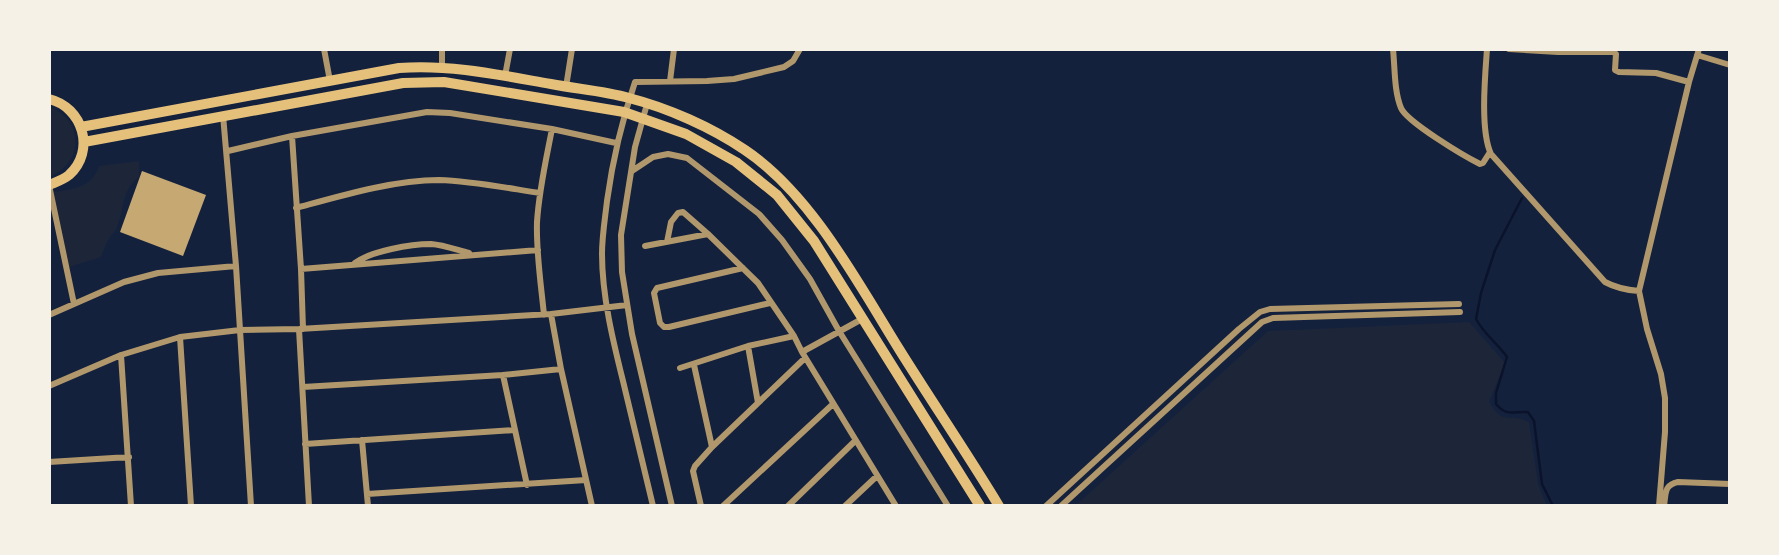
<svg xmlns="http://www.w3.org/2000/svg" width="1779" height="555" font-family="Ubuntu,sans-serif">
	<style>
		.green { fill: #1d2539 }
		.lines { fill: none; stroke-linecap: round; stroke-linejoin: round }
		.stream { stroke: #0b132b; stroke-width: 2.5 }
		.building { fill: #c6a872 }
		.minor { stroke: #b1986c; stroke-width: 6 }
		.primary { stroke: #e5c07b; stroke-width: 10 }
	</style>
	<rect width="100%" height="100%" fill="#14213d"/>
	<path class="green" d="M49,107C85,120 84,163 49,177Z
		M139,161V177C122,189 124,210 117,227C114,234 114,231 110,237C106,243 104,250 101,257L69,267L53,192C72,190 93,187 99,166Z
		M1469,322L1505,363L1489,402C1504,427 1509,412 1529,422L1538,484L1547,506H1075L1268,331Z"/>
	<g class="lines">
		<path class="stream" d="M1522,198L1495,250L1481,293L1476,319C1484,334 1497,343 1507,357L1496,393V404C1507,417 1513,411 1528,412L1534,421L1542,484L1553,506"/>
	</g>
	<path class="building" d="M142,171L206,195L183,256L120,232Z"/>
	<g class="lines">
		<path class="minor" d="M324,49L330,81
			M1393,49C1395,68 1394,91 1401,108C1407,122 1464,156 1480,164L1483,163L1490,152
			M1487,49C1485,76 1480,131 1491,154L1605,282C1616,288 1626,290 1639,291
			M1509,49L1558,52H1613L1616,54L1615,70L1619,72L1656,73L1689,82
			M1697,55L1730,65
			M442,67V49
			M505,76L510,49
			M670,81L674,49
			M566,87L572,49
			M647,104L635,147L621,235L622,272L632,334L672,506
			M223,115L236,266L251,506
			M292,136L301,269L303,329
			M228,151L292,136L427,112L450,113L552,129L616,143
			M632,171L653,157L668,154L687,158L759,214L782,240L810,279L839,331L948,506
			M49,185L74,304
			M296,208C340,196 393,180 439,180C472,181 507,188 540,193
			M667,242L671,222L678,213L683,212L708,234L758,283L794,336L802,352L896,506
			M645,246L708,234
			M355,263C371,251 411,244 431,244C444,245 457,250 469,253
			M743,268L657,288L654,293L660,323L664,327H669L770,303
			M301,269L538,250
			M551,314L561,369L592,506
			M49,315L124,282L158,273L236,266
			M544,315C541,284 536,253 537,222C539,190 546,160 552,129
			M299,329L309,506
			M180,337L191,506
			M748,346L758,403
			M802,352L862,319
			M121,355L131,506
			M694,365L712,447
			M680,368L748,346L794,336
			M503,375L527,485
			M49,386L121,355L180,337L240,330L299,329L551,314L627,305
			M303,387L503,375L561,369
			M362,440L368,506
			M305,444L515,430
			M49,462L129,457
			M367,494L586,480
			M653,506C643,464 633,423 623,381C613,341 602,296 602,254C602,236 605,219 607,201C613,158 621,123 635,82L707,81L734,79L784,67L793,61L800,49
			M701,506L693,471L695,466L712,447L805,358
			M723,506L833,404
			M788,506L855,441
			M845,506L877,476
			M1046,506L1239,329L1260,312L1270,309L1459,304
			M1061,506L1262,322L1273,318L1460,312
			M1659,506L1665,432V398L1661,374L1647,329L1639,291L1689,82L1699,49
			M1664,506C1666,493 1664,485 1678,482L1730,484"/>
		<path class="primary" d="M49,99C83,107 96,151 69,175C63,180 56,182 49,185
			M81,127L399,68C450,64 500,75 551,84C577,89 604,91 629,98C668,108 711,127 745,150C811,194 858,283 899,349C932,402 967,453 999,506
			M84,142L403,83L444,82L624,112L686,134L736,162L777,195L814,241L980,506"/>
	</g>
	<rect width="1779" height="555" fill="none" stroke="#f6f1e7" stroke-width="102"/>
</svg>
